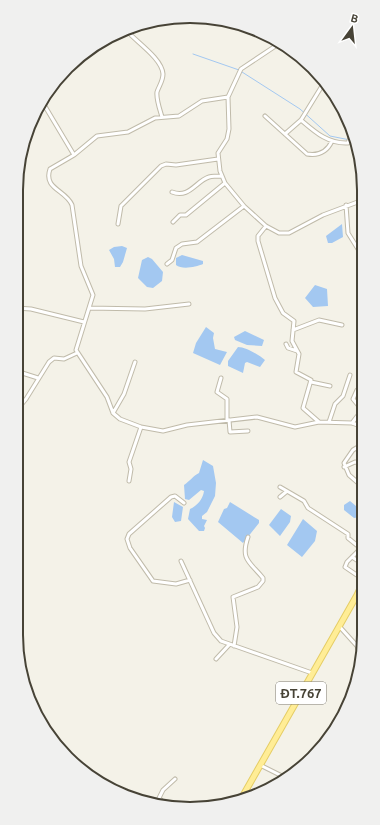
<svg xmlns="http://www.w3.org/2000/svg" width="380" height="825" font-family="Ubuntu,sans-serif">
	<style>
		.water { fill: #a3c8f1 }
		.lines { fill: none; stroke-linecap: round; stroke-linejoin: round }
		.stream { stroke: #a3c8f1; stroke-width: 1 }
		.minor-casing { stroke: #c0bbaa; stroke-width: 5 }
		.tertiary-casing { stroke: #c0bbaa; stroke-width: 6 }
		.primary-casing { stroke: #e5cd65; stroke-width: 7 }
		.minor { stroke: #fff; stroke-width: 3 }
		.tertiary { stroke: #fff; stroke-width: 4 }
		.primary { stroke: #ffed96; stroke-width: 5 }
		.labels { text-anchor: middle; stroke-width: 3; stroke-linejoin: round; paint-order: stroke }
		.shield { fill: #fff; stroke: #7e7b72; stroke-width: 1 }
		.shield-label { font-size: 13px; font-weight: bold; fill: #474336 }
		.rim { fill: none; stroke: #474336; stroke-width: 2 }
	</style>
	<rect width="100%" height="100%" fill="#f4f2e8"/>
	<path class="water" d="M342,224L343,237L332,243H328L326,236Z
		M122,246L127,248L123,262L120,267H115L114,259L109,250L114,247Z
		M182,255L203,261V264C196,267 182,270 176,265V258Z
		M148,257L152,259L163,272L162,281L153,288L147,287L138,278L142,260Z
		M315,285L327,289L328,306L313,307L305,298Z
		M206,327L214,333L213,338L215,349L227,352L220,365L193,353L196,343Z
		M245,331L264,340L262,346L247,345L235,340L234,337Z
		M238,347C246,347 259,355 265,360L260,367L247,362L245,363L243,373L228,366V361Z
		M203,460L213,466L216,483L215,496L207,512L202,516V519L207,520L204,526L205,528L204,531H199L188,519L190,509C197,506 203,499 204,491L201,490L189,500L185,499L184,485C190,481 193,476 199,473Z
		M350,501L362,511L360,517L354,518L344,510V505Z
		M174,502L183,507L181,521L175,522L172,517Z
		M230,502L259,520V523L243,543L218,522L224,509L227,508Z
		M281,509L291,516L290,522L280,536L269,525Z
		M303,519L317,531L315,541L302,557L287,545Z"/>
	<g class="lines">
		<path class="stream" d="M193,54L239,70
			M242,72L300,109L330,136L355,141"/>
		<g class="minor-casing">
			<path id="minor" d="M125,29C135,41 162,58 163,74C163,81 159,86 157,92C156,99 160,110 162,117
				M277,45L241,69L228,97L202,101L179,116L155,118L128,132L97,136L74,155L50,169C43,189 66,190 72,205L81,266L93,295L76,350L107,397L113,413L120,419L141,427L163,431L187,425L257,417L295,427L319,422L352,423L363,427
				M228,97L229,129L227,139L218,153L220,171L225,183L244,206L266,226L279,233H289L323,215L363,200
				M43,103L74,155
				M265,116L307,154C319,156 327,152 332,141
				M301,120C315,132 328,144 348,143L353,130
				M285,134L301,120L325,81
				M172,192C189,199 196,181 209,177C213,176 218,176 222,176
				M346,205L348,233L363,257
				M173,222L180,215H186L225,183
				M118,224L121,206L161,166L166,164L176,165L218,159
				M266,226L258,236V241L275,298L283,313L294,321L292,341L299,354L296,372L311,380L303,408L319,422
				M167,264L172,260L176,248L182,244L197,242L244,206
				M16,308L31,309L84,322
				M89,308L145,309L189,304
				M293,330L319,320L342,325
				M286,344L288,348L297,351
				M16,371L38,378
				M221,378L217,392L227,399V420
				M311,382L330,386
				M16,411L26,399L49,362L54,358L64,359L77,353
				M113,413L124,394L135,362
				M229,420L230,432L248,431
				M329,422L335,404L343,396L350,375
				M352,423L362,410L353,399L357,390
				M363,444L353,450L344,463L349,475L364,488
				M344,467L355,462L363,463
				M129,481L131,469L129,462L141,427
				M280,487L304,501L308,508L348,534V538L364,551
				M280,497L286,492
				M16,500L19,498
				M184,503L175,496L171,497L129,534L127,539L130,548L153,581L176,584L190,580
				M360,549L347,562L345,567L364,580
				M352,557L364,565
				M181,561L214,633L221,641L312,673
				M339,626L357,646L360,655
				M234,646L237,627L233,597L258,587L263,581V578C250,562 240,560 248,537
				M216,659L229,645
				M260,765L286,778
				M245,792L251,795
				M167,806L159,798L163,790L175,779"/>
		</g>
		<g class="tertiary-casing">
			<path id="tertiary" d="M265,34L277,45L306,62"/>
		</g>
		<g class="primary-casing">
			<path id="primary" d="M241,799L357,595L364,580"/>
		</g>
		<use href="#minor" class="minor"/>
		<use href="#tertiary" class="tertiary"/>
		<use href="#primary" class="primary"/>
	</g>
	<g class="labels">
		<rect class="shield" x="276" y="682" width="50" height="22" rx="3"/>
		<g class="shield-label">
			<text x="301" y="698">ĐT.767</text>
		</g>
	</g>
	<path d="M0 0H380V825H0ZM190 23H190A167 167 0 0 1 357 190V635A167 167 0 0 1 190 802H190A167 167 0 0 1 23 635V190A167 167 0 0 1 190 23Z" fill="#f0f0ef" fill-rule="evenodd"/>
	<path class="rim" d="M190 23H190A167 167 0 0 1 357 190V635A167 167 0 0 1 190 802H190A167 167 0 0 1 23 635V190A167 167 0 0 1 190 23Z"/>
	<g transform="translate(352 28) rotate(15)" stroke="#ffffff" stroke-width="3" paint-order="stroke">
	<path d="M0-3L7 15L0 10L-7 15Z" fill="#474336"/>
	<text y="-6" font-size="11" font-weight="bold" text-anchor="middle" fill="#474336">B</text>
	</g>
</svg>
